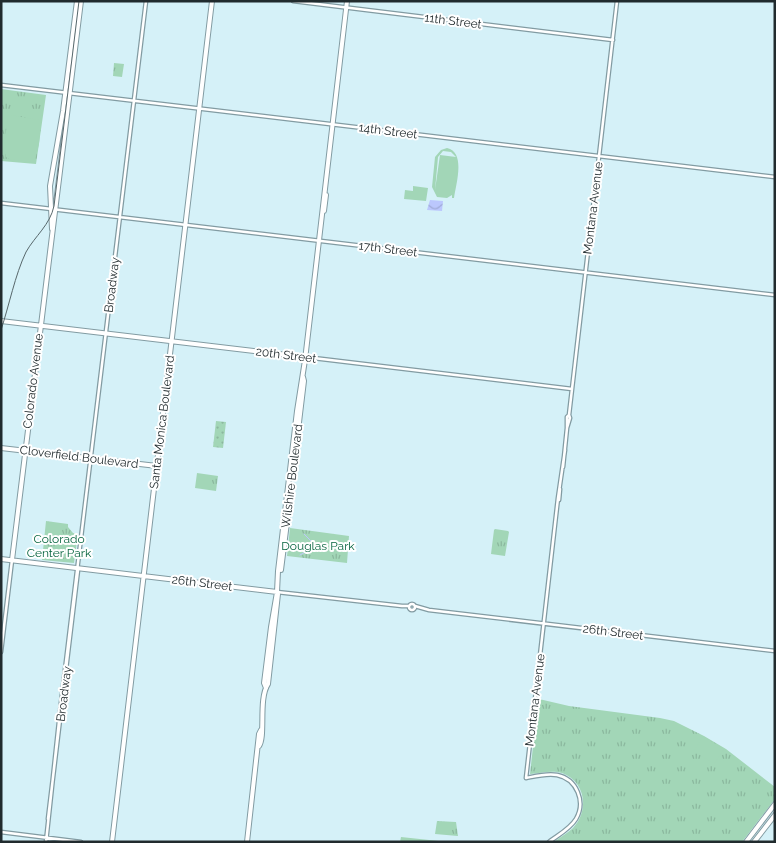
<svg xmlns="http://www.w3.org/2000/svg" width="776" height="843" font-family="Raleway,sans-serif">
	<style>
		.grass { fill: url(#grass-tufts) }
		.garden { fill: url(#garden-dots) }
		.pitch { fill: #a2d6b7; fill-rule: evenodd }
		.water { fill: url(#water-waves) }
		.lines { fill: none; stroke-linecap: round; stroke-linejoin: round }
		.stream { stroke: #bbc7fd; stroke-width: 1 }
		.minor-casing { stroke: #829ba2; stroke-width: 5 }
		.major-casing { stroke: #829ba2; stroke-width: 6 }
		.minor { stroke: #fff; stroke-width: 2.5 }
		.major { stroke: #fff; stroke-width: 4 }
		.tram { stroke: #57676b; stroke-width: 1 }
		.labels { text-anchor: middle; stroke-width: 4; stroke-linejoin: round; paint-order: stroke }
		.street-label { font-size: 12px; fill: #212b2e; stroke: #fff }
		.park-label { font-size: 12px; fill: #07653f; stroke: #fff }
	</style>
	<defs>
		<pattern id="grass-tufts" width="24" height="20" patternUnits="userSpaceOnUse" patternTransform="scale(1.25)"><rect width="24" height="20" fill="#a2d6b7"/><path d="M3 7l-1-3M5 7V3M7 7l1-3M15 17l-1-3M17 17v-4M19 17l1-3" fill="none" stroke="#8bb89e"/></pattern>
		<pattern id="garden-dots" width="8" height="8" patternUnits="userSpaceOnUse" patternTransform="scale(1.25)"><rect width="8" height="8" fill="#a2d6b7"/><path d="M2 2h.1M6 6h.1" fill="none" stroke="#8bb89e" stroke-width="1.8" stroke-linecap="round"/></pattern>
		<pattern id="water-waves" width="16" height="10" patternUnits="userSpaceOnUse" patternTransform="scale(1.25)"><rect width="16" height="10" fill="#bbc7fd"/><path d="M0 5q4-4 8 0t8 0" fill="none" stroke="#a0abd9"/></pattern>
	</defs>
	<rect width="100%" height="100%" fill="#d5f1f8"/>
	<path class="grass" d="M114,63L124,64L122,77L113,76Z
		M1,89L46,95L36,164L1,161Z
		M197,473L218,476L216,491L195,488Z
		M46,521L68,524V527L73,533L78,534L74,563L42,560Z
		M290,528L349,536L347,563L287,556Z
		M495,529L508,531L509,532L505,556L491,554L494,530Z
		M539,699L569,706L660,718L674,721L704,736L726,749L775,787V799L742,842H554C560,837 568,833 573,828C590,810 585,781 562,773C552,770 540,773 530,774L538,701Z
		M437,821L456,822L458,836L435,834Z
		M401,837L448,842H400Z"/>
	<path class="garden" d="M216,421L226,422L223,448L213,447Z"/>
	<path class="pitch" d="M10,115L39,120L41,122L39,144L35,160L33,162L9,159L6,157L4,146L8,116Z
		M447,148C466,152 456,184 454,198H452V195L447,198L437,197L432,187L435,157L441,150ZM443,151L451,152L456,157L440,155L435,190L438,157Z
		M413,186L428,188L426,201L404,199L405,190L413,191Z
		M290,537L302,538L300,550L289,549Z
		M703,736L724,749L714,764L694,751Z"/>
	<path class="water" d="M430,200L443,201L442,211L427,210Z"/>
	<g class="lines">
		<path class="stream" d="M304,534L311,541
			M300,555L311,549"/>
		<g class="minor-casing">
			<path id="minor" d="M293,1L613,40
				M1,85L775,177
				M1,203L775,295
				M305,357L572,389
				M567,428V417L569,415
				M563,467L567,428L570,418L569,415L617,1
				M559,500L560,489
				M277,592L402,606H409
				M409 607a3 3 0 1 1 6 0a3 3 0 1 1-6 0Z
				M415,606L429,610L775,651
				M1,652L12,560
				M48,819L78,570
				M1,832L81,842
				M46,842L61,703L146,1
				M549,842C558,835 570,829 576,819C586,802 577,779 557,775C547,773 536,776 526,778L558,498L565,450"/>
		</g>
		<g class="major-casing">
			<path id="major" d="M324,211L326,195
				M52,229L50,186L63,111L77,1
				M1,321L305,357
				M297,439L304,381L303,377
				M1,448L157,466
				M1,559L277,592
				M12,560L81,1
				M281,570L291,491
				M266,688L264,683L271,627L277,592L278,571L297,411L305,360L347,1
				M259,746C266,736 258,699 268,684L278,594
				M112,842L212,1
				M247,842L259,734L261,730
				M746,842L775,804
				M754,842L775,815"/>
		</g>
		<use href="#minor" class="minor"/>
		<use href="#major" class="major"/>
		<path class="tram" d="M1,330C9,306 15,275 26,252C35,236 50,225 54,206L79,1"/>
	</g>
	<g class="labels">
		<g class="street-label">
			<text transform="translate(453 21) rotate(7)" y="4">11th Street</text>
			<text transform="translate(388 131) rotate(7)" y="4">14th Street</text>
			<text transform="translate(593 208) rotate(-83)" y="4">Montana Avenue</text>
			<text transform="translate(388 249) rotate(7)" y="4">17th Street</text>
			<text transform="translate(112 285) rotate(-83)" y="4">Broadway</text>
			<text transform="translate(286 355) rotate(7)" y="4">20th Street</text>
			<text transform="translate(33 381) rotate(-83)" y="4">Colorado Avenue</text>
			<text transform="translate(162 422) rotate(-83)" y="4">Santa Monica Boulevard</text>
			<text transform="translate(79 457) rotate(7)" y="4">Cloverfield Boulevard</text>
			<text transform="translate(292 476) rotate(-83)" y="4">Wilshire Boulevard</text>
			<text transform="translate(202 583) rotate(7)" y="4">26th Street</text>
			<text transform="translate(613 632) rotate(7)" y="4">26th Street</text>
			<text transform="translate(64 694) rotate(-83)" y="4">Broadway</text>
			<text transform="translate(535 700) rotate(-83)" y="4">Montana Avenue</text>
		</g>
		<g class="park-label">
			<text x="59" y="543">Colorado<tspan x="59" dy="14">Center Park</tspan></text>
			<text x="318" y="550">Douglas Park</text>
		</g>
	</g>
	<rect width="776" height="843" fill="none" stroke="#212b2e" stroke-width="5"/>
</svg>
